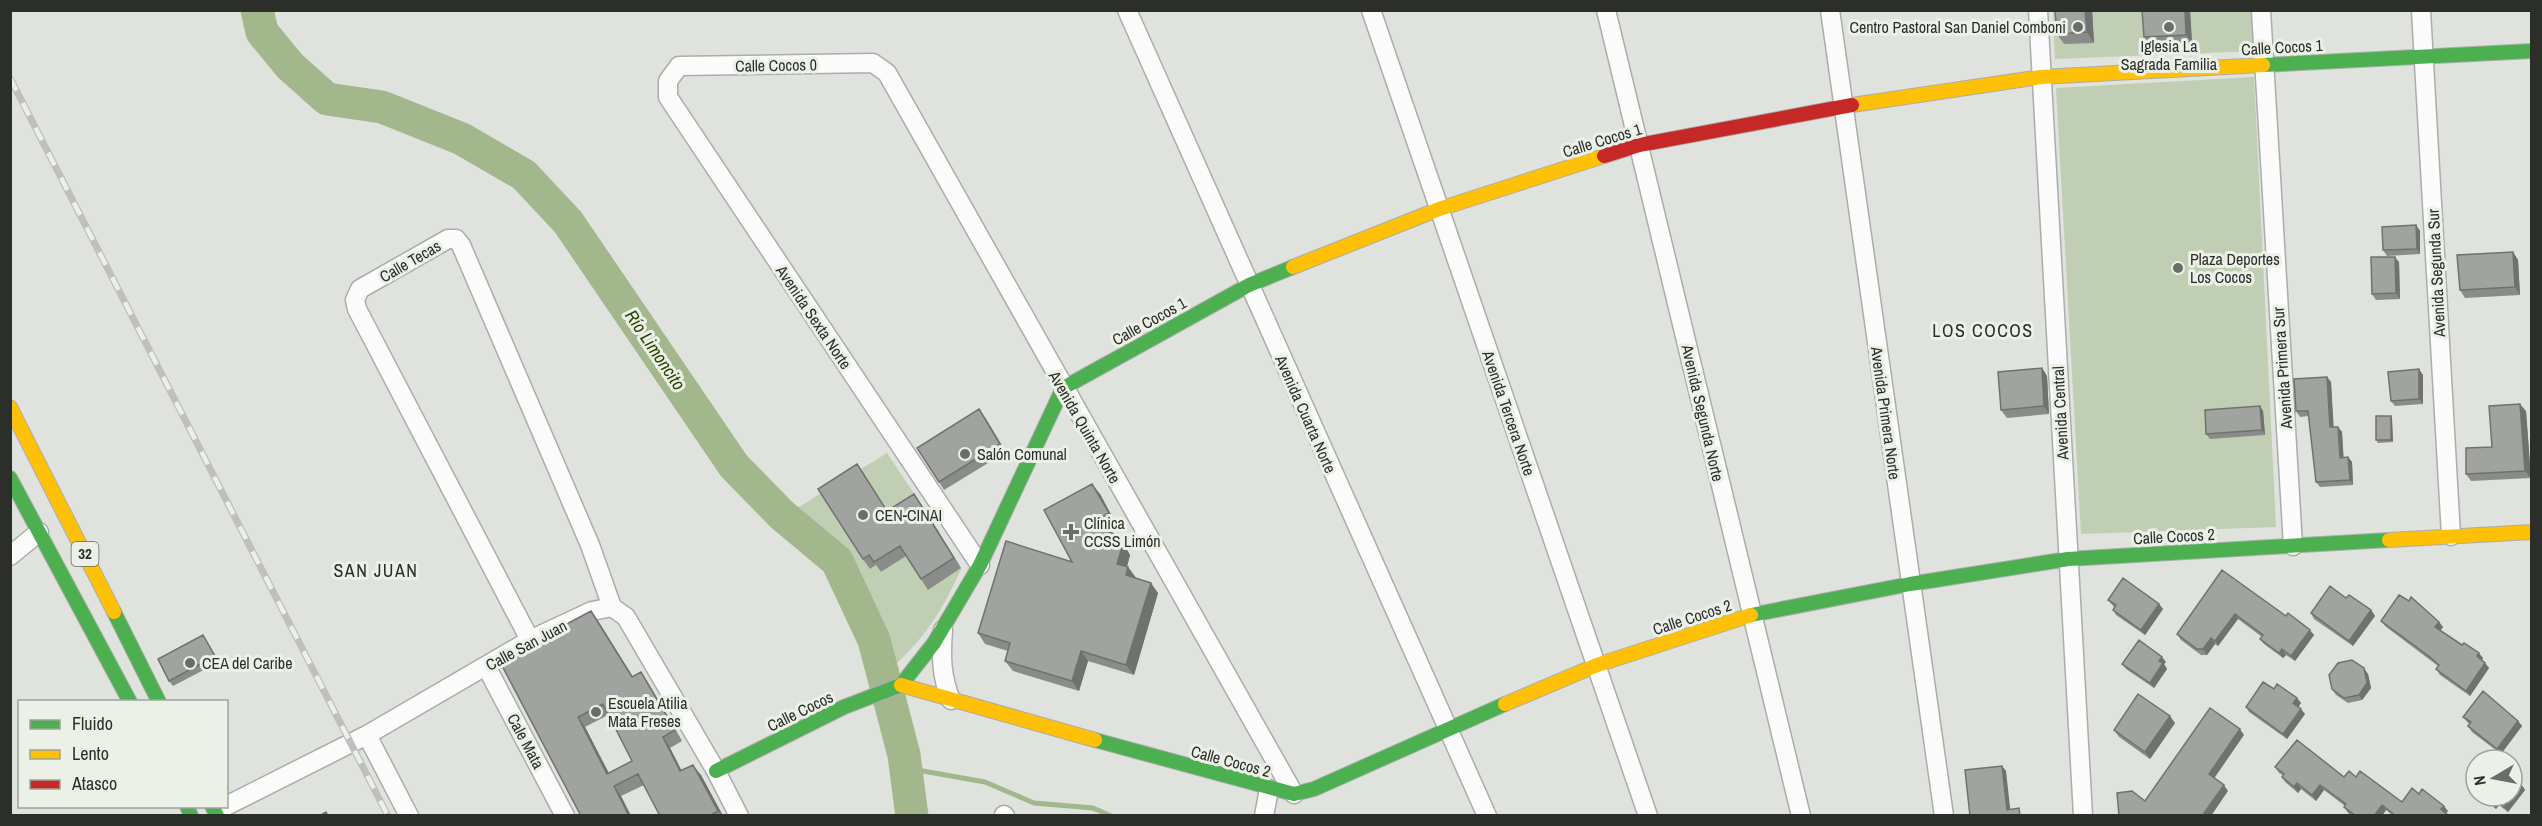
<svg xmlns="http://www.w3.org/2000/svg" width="2542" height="826" font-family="'Archivo Narrow',sans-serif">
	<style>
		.green { fill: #c0ceb4 }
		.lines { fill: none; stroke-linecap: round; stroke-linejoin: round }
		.stream { stroke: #a2b78c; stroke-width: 5 }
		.river { stroke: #a2b78c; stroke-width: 33 }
		.street-casing { stroke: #aaada9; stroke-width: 21 }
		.fast-casing { stroke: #aaada9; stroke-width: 16 }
		.slow-casing { stroke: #aaada9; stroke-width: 16 }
		.jam-casing { stroke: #aaada9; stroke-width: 16 }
		.street { stroke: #fafbfa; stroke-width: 18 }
		.fast { stroke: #4caf50; stroke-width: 14 }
		.slow { stroke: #ffc107; stroke-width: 14 }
		.jam { stroke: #c62828; stroke-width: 14 }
		.rail-casing { stroke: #bfbfbe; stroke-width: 7 }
		.rail { stroke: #ecf1e8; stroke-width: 4.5; stroke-dasharray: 14; stroke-linecap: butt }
		.wall { fill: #8a8c89; fill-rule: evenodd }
		.shaded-wall { fill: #70726f }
		.building { fill: #a0a39f; stroke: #70726f; stroke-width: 1.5; fill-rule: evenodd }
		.poi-dot { fill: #6b6d69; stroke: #ecf1e8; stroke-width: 2 }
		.labels { text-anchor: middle; stroke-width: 6; stroke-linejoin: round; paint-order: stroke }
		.shield { fill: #ecf1e8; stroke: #666863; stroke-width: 1.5 }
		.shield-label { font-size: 15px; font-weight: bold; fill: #2c2e2a }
		.poi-label { font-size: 16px; fill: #2c2e2a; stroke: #ecf1e8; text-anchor: start }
		.street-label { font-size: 16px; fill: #2c2e2a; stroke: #ecf1e8 }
		.neighbourhood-label { font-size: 18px; letter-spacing: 1.5px; fill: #2c2e2a; stroke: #ecf1e8 }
		.water-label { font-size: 18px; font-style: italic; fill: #2a4501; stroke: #ecf1e8 }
	</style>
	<rect width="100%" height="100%" fill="#dfe2dd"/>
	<path class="green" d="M2053,11H2254L2256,51L2055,59Z
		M2254,77L2276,527L2081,534L2056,88Z
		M887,453L921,504L899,518H929L940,532L912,550L864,474L870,569L876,565L881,572L894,564L901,547L928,589L962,567C943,609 928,634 895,665L844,553L797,508Z"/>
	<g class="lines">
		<path class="stream" d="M906,768L985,782L1034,803L1093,808L1111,816"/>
		<path class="river" d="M257,10L262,32L290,66L327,99L382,107L462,139L524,175L568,222L734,466L782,515L837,561L874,640L904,755L912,816"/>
		<g class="street-casing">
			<path id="street" d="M1127,10L1487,816
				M1371,10L1648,816
				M1606,10L1801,816
				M1830,10L1944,816
				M2038,10L2083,816
				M2261,10L2293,546
				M2421,10L2451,536
				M10,556L39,532
				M980,565L668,97V81L679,66L873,63L887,73L1294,794
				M943,630C941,655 941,676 951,700
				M530,640L357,309L355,300L360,289L448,239H456L461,245L590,545L612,607
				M486,666L565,816
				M367,735L409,816
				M226,806L367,735L530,640L592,611L612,607L626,617L716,771L739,816
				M1004,815L1005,816
				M1264,816L1269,789"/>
		</g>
		<g class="fast-casing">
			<path id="fast" d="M2263,65L2532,51
				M10,478L130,702
				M114,612L159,702
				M1751,615L1910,584L2068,559L2389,540
				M1095,740L1294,794L1314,789L1505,704
				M716,771L844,707L901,685L934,643L980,565L1063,388L1249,285L1293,267
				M187,806L191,816
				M212,806L217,816"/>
		</g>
		<g class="slow-casing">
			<path id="slow" d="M1852,105L2041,77L2263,65
				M1293,267L1439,209L1604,156
				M10,407L114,612
				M2389,540L2532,532
				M901,685L1095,740
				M1505,704L1597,665L1751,615"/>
		</g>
		<g class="jam-casing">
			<path id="jam" d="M1604,156L1639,145L1852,105"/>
		</g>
		<use href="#street" class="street"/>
		<use href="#fast" class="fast"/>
		<use href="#slow" class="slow"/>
		<use href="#jam" class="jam"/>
		<g class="rail-casing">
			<path id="rail" d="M10,78L388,816"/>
		</g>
		<use href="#rail" class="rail"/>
	</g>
	<path class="wall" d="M2092,10L2094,43L2064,44L2057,34Z
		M2142,10H2190L2192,43L2149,45L2144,37Z
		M2416,225L2420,231V254L2387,256L2383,250Z
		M2513,252L2518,260L2520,295L2465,298L2460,290Z
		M2399,262L2400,299L2376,300L2372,294Z
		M2042,368L2047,376L2049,414L2007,418L2001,410Z
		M2423,375V404L2395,406L2391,401Z
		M2327,377L2331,382L2333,427H2338L2342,432L2343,457H2348L2352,462L2353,485L2320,487L2316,482L2309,416L2300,417L2296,411Z
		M2263,411L2265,435L2210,439L2206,434Z
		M2526,411L2531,478L2471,481L2466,474Z
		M2391,416L2392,419L2393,442L2378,443L2376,440Z
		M985,417L1006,452L944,490L939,482Z
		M857,464L887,511L921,504L961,568L928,590L906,556L881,572L876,565L870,569L863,559Z
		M1100,494L1116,524L1104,531L1118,535L1130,555L1127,567H1128L1136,578L1158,593L1134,675L1088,661L1079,691L1013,671L1005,661L1008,651L985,644L978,633L1072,562Z
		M2222,570L2286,616L2314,635L2295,661L2286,655L2283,658L2264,644L2260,639L2262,637L2238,619L2218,646L2215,644L2207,655H2201L2181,640L2177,634Z
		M2346,598L2371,610L2375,616L2353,646L2314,619L2311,613Z
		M2108,600L2159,604L2163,609L2145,635L2116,615L2113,610L2114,607Z
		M598,621L633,677L648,683L682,741L670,748L682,771L701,775L723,816H660L644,785L621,796L631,816H581L499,660ZM608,715L632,761L609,773L585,727Z
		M2381,621L2439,622L2443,627L2441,630L2483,658L2482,660L2489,668L2470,696L2440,675L2436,669L2438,666L2385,626Z
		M203,635L219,662L173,686L169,681Z
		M2166,662L2164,664L2167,669L2154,688L2126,669L2122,664Z
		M2368,674L2371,688L2362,700L2348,703L2336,695L2332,689Z
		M2274,689L2297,698L2301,703L2298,707L2305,714L2287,739L2249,712L2246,707Z
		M2463,717L2518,721L2522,726L2501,754L2472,732L2468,726L2469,724Z
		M2175,723L2150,759L2119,737L2114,730Z
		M2476,766V793L2474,790L2475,788L2471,784L2467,778Z
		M2275,767L2344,777H2356L2402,802L2419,794L2448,811L2446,813L2449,816H2393L2386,810L2382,816H2352L2348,813L2344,807L2345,806L2324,790L2316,801L2301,789L2298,793L2285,782L2282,777L2283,775L2279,773Z
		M2521,784L2525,790L2508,812L2499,805L2496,809L2479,796H2512Z"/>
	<path class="shaded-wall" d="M2085,10H2092L2094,43L2087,32Z
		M2185,10H2190L2192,43L2186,35Z
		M2416,225L2420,231V254L2417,249Z
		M2513,252L2518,260L2520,295L2515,287Z
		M2395,257L2399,262L2400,299L2396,293Z
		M2042,368L2047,376L2049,414L2044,406Z
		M2419,369L2423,375V404L2419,399Z
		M2327,377L2331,382L2334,432L2330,427Z
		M2520,404L2526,411L2531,478L2525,471Z
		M2260,406L2263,411L2265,435L2262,430Z
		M2391,416L2392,419L2393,442L2391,440Z
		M2338,427L2342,432L2344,463L2340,458Z
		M2348,457L2352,462L2353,485L2350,480Z
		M1092,484L1100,494L1116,524L1109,513Z
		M914,494L921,504L961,568L954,558Z
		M1118,535L1130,555L1125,574L1117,564L1116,542Z
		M1128,567L1136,578L1133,586L1126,575Z
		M1151,583L1158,593L1134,675L1126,665Z
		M2159,604L2163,609L2145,635L2141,630Z
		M2371,610L2375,616L2353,646L2349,641Z
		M591,611L598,621L639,687L632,677Z
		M2235,614L2238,619L2218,646L2215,641Z
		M2439,622L2443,627L2439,632L2435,627Z
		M2310,630L2314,635L2295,661L2291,656Z
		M2211,638L2215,644L2207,655L2203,649Z
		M2282,649L2286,655L2283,658L2279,653Z
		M1081,651L1088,661L1079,691L1072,681Z
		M2479,653L2483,658L2480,662L2477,656Z
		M2162,657L2166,662L2164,664L2167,669L2154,688L2150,683L2159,661Z
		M2485,663L2489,668L2470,696L2466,691Z
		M2364,668L2368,674L2371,688L2362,700L2359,695Z
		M641,672L648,683L682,741L675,730Z
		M2297,698L2301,703L2297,709L2293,703Z
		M2301,709L2305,714L2287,739L2283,734Z
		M2170,716L2175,723L2150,759L2145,752Z
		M578,717L585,727L614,784L607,774Z
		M2518,721L2522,726L2501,754L2497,749Z
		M2240,729L2244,735L2213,780L2209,774Z
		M663,737L670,748L687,782L680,771Z
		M693,765L701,775L723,816L718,811Z
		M2002,766L2006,771L2011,816L2007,810Z
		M2297,783L2301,789L2298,793L2294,787Z
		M2521,784L2525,790L2508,812L2504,807Z
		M2224,785L2228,791L2211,816H2202Z
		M2320,785L2324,790L2316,801L2312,795Z
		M614,786L621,796L631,816H629Z
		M2495,800L2499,805L2496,809L2492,804Z
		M2382,805L2386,810L2382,816H2374Z
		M2444,806L2448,811L2444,815L2441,809Z"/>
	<path class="building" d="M2055,10H2085L2087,32L2057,34Z
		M2142,10H2185L2186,35L2144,37Z
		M2416,225L2417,249L2383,250L2382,227Z
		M2513,252L2515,287L2460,290L2457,255Z
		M2371,257H2395L2396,293L2372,294Z
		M2042,368L2044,406L2001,410L1998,372Z
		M2419,369V399L2391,401L2388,372Z
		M2327,377L2330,427H2338L2340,458L2348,457L2350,480L2316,482L2308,411H2296L2294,379Z
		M2520,404L2525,471L2466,474V448L2492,447L2489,406Z
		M2260,406L2262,430L2206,434L2205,410Z
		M979,409L1000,444L939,482L917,448Z
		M2376,416H2391V440H2376Z
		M857,464L887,511L914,494L954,558L921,579L900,546L874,562L869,555L863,559L818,489Z
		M1092,484L1109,513L1087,525L1118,535L1116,542L1123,544L1117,564L1128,567L1126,575L1151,583L1126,665L1081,651L1072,681L1005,661L1010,643L978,633L1006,541L1072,562L1044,510Z
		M2222,570L2286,616L2288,613L2310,630L2291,656L2282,649L2279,653L2260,639L2263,635L2235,614L2215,641L2211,638L2203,649H2197L2177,634Z
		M2123,578L2159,604L2141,630L2113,610L2116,605L2108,600Z
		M2330,586L2346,598L2349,595L2371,610L2349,641L2311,613Z
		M2399,595L2409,601L2411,597L2439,622L2435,627L2462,645L2464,643L2479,653L2477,656L2485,663L2466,691L2436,669L2439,665L2430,657L2381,621Z
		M591,611L632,677L641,672L675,730L663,737L680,771L693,765L718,811L709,816H660L638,774L614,786L629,816H581L499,660ZM603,704L632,761L607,774L578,717Z
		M203,635L215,656L169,681L158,659Z
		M2139,640L2162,657L2159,661L2163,663L2150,683L2122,664Z
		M2352,660L2364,668L2367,683L2359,695L2344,698L2332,689L2329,675L2338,663Z
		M2263,682L2274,689L2277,684L2297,698L2293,703L2301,709L2283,734L2246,707Z
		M2483,691L2518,721L2497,749L2468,726L2471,722L2463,717Z
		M2138,694L2170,716L2145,752L2114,730Z
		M2210,708L2240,729L2209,774L2224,785L2202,816H2119L2117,793L2132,791L2145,801Z
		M2297,740L2344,777L2349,771L2356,777L2360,771L2402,802L2412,788L2419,794L2422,789L2444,806L2441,809L2449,816H2396L2382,805L2374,816H2362L2361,815L2360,816H2356L2344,807L2346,804L2320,785L2312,795L2297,783L2294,787L2282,777L2284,774L2275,767Z
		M2486,753L2496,760H2481Z
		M2002,766L2007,810L2019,808L2020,816H1970L1965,770Z
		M2476,766V785L2467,778Z
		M2512,777L2521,784L2504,807L2495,800L2492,804L2482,796H2512Z
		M326,812L328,816H319Z"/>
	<g class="poi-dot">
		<circle cx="2078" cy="27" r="6"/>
		<circle cx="2169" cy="27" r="6"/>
		<circle cx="2178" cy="268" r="6"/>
		<circle cx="965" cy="454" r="6"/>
		<circle cx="863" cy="515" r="6"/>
		<path d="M1068 523h6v6h6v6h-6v6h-6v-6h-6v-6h6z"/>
		<circle cx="190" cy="663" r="6"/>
		<circle cx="596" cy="712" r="6"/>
	</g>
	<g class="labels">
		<rect class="shield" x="71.5" y="542" width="27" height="24" rx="4.5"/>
		<g class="shield-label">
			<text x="85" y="559">32</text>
		</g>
		<g class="poi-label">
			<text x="2066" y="33" text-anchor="end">Centro Pastoral San Daniel Comboni</text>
			<text x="2169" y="52" text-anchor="middle">Iglesia La<tspan x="2169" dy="18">Sagrada Familia</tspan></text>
			<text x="2190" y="265">Plaza Deportes<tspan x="2190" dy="18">Los Cocos</tspan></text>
			<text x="977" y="460">Salón Comunal</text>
			<text x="875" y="521">CEN-CINAI</text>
			<text x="1084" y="529">Clínica<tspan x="1084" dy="18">CCSS Limón</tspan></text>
			<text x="202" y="669">CEA del Caribe</text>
			<text x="608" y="709">Escuela Atilia<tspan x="608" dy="18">Mata Freses</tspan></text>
		</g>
		<g class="street-label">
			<text transform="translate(2282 47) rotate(-3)" y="6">Calle Cocos 1</text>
			<text transform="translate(776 65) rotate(-1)" y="6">Calle Cocos 0</text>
			<text transform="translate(1602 140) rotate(-17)" y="6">Calle Cocos 1</text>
			<text transform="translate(410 261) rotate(-30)" y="6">Calle Tecas</text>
			<text transform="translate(2436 273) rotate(-93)" y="6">Avenida Segunda Sur</text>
			<text transform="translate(814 317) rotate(56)" y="6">Avenida Sexta Norte</text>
			<text transform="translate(1149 321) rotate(-29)" y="6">Calle Cocos 1</text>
			<text transform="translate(2282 368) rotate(-94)" y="6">Avenida Primera Sur</text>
			<text transform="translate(1509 413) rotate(71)" y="6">Avenida Tercera Norte</text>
			<text transform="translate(1703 413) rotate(77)" y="6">Avenida Segunda Norte</text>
			<text transform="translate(1886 413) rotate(82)" y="6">Avenida Primera Norte</text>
			<text transform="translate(2060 413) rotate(-93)" y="6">Avenida Central</text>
			<text transform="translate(1306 414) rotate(66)" y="6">Avenida Cuarta Norte</text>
			<text transform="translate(1085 427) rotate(60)" y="6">Avenida Quinta Norte</text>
			<text transform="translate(2174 536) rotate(-3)" y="6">Calle Cocos 2</text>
			<text transform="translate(1692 617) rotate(-18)" y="6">Calle Cocos 2</text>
			<text transform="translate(526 645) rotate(-28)" y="6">Calle San Juan</text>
			<text transform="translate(800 711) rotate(-26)" y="6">Calle Cocos</text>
			<text transform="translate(526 741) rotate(62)" y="6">Cale Mata</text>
			<text transform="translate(1231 761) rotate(15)" y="6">Calle Cocos 2</text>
		</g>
		<g class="neighbourhood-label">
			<text x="1983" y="337">LOS COCOS</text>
			<text x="376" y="577">SAN JUAN</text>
		</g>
		<g class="water-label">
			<text transform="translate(655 350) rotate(56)" y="6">Río Limoncito</text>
		</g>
	</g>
	<rect width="2542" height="826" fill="none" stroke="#2c2e2a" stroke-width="24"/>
	<rect x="18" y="700" width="210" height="108" fill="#ecf1e8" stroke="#9fa39c" stroke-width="1.5"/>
	<rect x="30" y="720" width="30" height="9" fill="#4caf50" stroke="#9fa39c" stroke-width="1.5"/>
	<text x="72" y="730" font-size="18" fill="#2c2e2a">Fluido</text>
	<rect x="30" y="750" width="30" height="9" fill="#ffc107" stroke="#9fa39c" stroke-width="1.5"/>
	<text x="72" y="760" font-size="18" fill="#2c2e2a">Lento</text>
	<rect x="30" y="780" width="30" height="9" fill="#c62828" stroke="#9fa39c" stroke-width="1.5"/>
	<text x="72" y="790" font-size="18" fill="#2c2e2a">Atasco</text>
	<g transform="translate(2494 778) rotate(260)"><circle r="28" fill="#ecf1e8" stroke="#9fa39c" stroke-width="1.5"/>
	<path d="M0-4.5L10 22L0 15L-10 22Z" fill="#6b6d69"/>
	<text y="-9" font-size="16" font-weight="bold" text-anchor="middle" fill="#2c2e2a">N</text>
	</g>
</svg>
